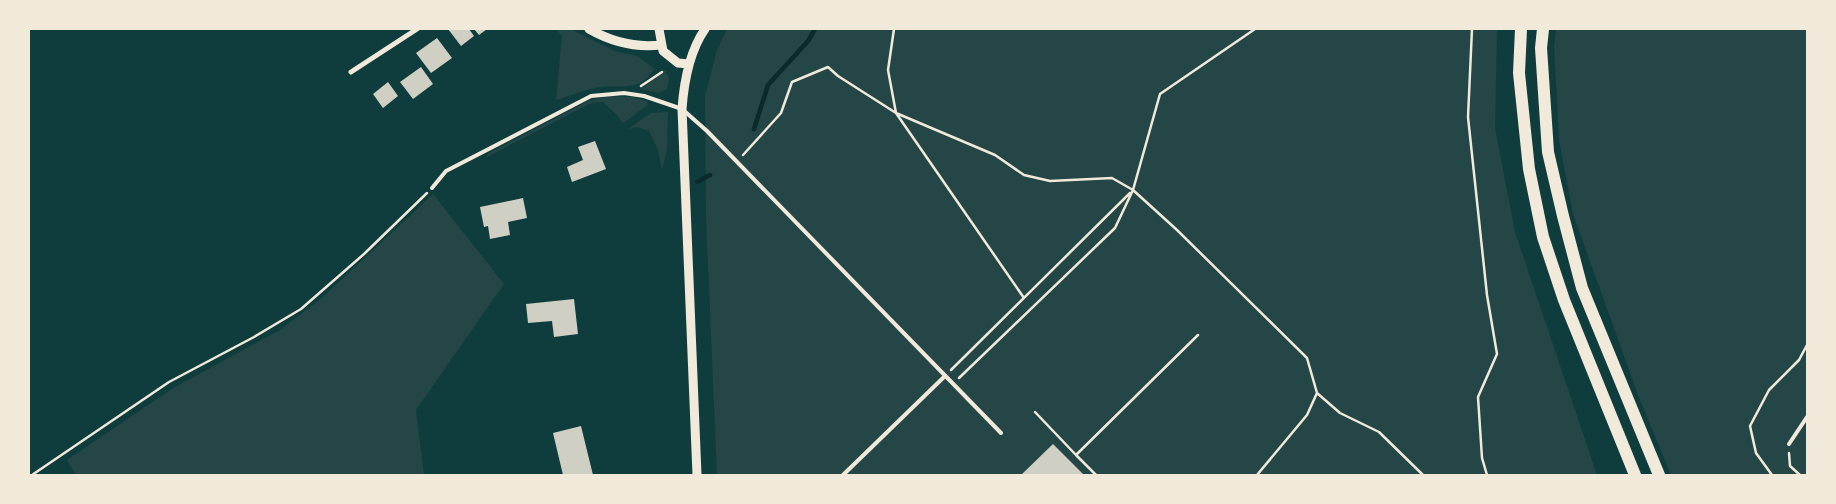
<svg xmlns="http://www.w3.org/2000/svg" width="1836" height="504" font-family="'Noto Serif',serif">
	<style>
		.green { fill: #244646 }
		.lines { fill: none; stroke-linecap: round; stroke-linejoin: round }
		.stream { stroke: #0a2a2b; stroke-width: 4.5 }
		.building { fill: #cfcfc3 }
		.path { stroke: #f1e9da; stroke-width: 2.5 }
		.service { stroke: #f1e9da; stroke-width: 4 }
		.minor { stroke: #f1e9da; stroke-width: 5 }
		.tertiary { stroke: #f1e9da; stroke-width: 9 }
		.primary { stroke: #f1e9da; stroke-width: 12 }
	</style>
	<rect width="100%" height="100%" fill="#0f3d3e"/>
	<path class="green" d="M556,29H570L615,51L638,56L654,69C639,93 624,84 601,87C586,89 570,96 556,100L562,36Z
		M727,29H1497L1495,128L1515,232L1597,475H717L706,217L705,96L717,50Z
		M1556,29H1807V475H1671L1638,395L1573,214L1559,140L1554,46Z
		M665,70L669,78L667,89L659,93L641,89Z
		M609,96L631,97L647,101L648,105L623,123L617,115L603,102L591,103L485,158L489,153L588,101Z
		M668,112L667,150L662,170L658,150L649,131L637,127L628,129L651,113Z
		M433,194L504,284L416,410L424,475H76L67,460L173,388L280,330L323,297Z"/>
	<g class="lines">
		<path class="stream" d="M754,129L768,85L808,41L815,29
			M697,182L710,175"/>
	</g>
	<path class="building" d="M448,29H469L474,36L461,46Z
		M474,29H487L479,35Z
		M437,38L452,58L431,73L416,53Z
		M421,67L433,84L413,99L400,82Z
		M388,82L398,96L383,108L373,94Z
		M595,141L606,169L572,182L567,167L583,160L578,147Z
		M523,198L527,218L508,222L510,235L490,239L488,226L484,227L480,207Z
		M574,299L578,334L554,337L552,321L528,323L526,304Z
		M581,426L593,475H563L553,433Z
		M1053,444L1084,475H1021Z"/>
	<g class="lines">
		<path class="path" d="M894,29L888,70L896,113L1024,298
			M1472,29L1468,117L1487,295L1497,354L1478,397L1482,458L1487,475
			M641,86L662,72
			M743,155L781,113L792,82L828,67L838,76L896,113L995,155L1024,175L1050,181L1112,178L1133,190L1177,230L1307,358L1317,393L1340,413L1379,432L1423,475
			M951,370L1130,193
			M959,378L1115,228L1133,190L1160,94L1255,29
			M1035,412L1076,455
			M1789,453L1790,466L1800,475
			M32,475L169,382L254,337L301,309L364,254L427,193
			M1096,475L1076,455L1198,335
			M1257,475L1307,415L1317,393
			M1772,475L1756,453L1750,426L1769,390L1799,360L1807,345"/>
		<path class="service" d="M432,188L446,171L591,96L624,93L644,96L682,109L707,131L1001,433
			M1789,444L1807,417
			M843,475L945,376"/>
		<path class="minor" d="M351,72L417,29"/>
		<path class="tertiary" d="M589,29C612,42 634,48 660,45
			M659,29L663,51L678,63L689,64
			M697,475L682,109C684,81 689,52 705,29"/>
		<path class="primary" d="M1521,29L1519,73L1529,169L1543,237L1564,300L1635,475
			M1543,29L1541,48L1548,152L1563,216L1582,288L1659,475"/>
	</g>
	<rect width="1836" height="504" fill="none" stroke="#f1e9da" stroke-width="60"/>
</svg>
